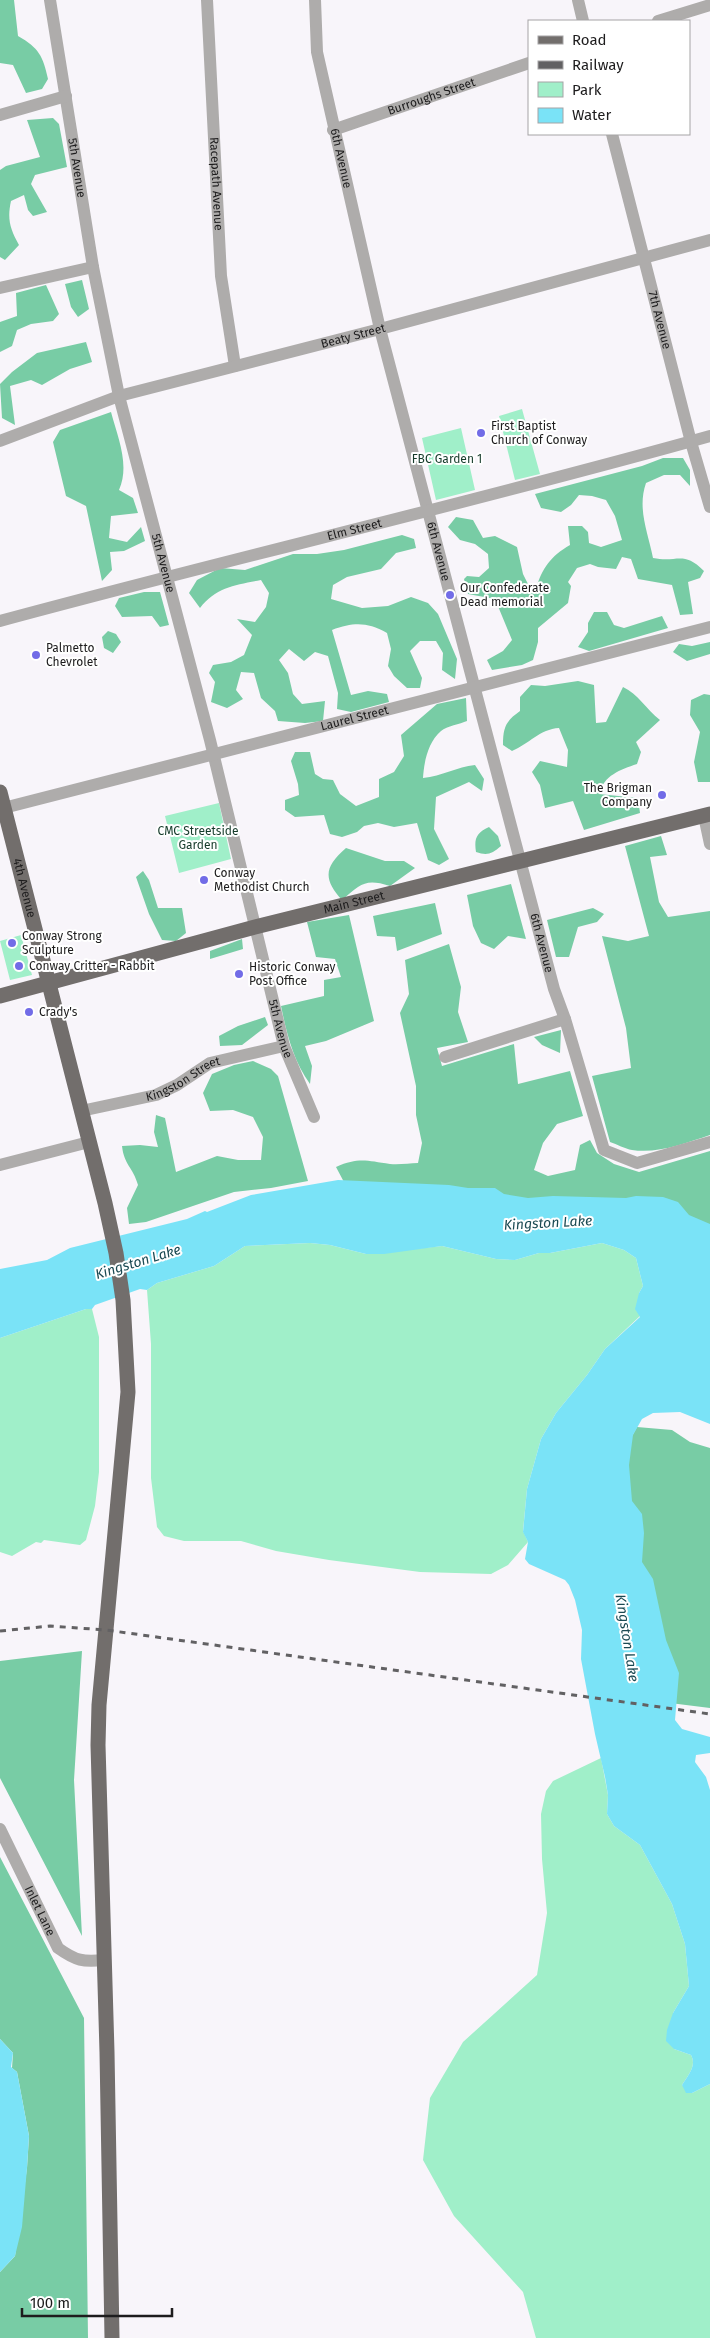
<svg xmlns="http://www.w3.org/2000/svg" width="710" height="2338" viewBox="0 0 710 2338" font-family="'Fira Sans',sans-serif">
	<rect width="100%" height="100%" fill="#f8f5fa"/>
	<path fill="#a0efc9" d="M522,409L540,474L515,480L499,416Z
		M461,428L475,490L436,500L422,438Z
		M219,803L231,859L179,873L165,816Z
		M21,935L32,975L10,980L0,941Z
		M310,1243L330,1245L366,1254L442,1246L496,1259L515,1260L539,1253H550L602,1243L624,1250L636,1258L643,1286L639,1293L640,1316L605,1349L587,1375L556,1413L541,1439L527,1489L523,1531L528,1542L508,1565L491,1574L420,1572L329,1560L276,1551L241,1541H184L164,1536L157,1527L151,1478V1344L147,1290L157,1283L214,1266L245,1246Z
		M86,1309H92L99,1337V1472L95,1506L86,1540L80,1545L44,1540L41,1543L36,1542L12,1556L0,1552V1338Z
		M601,1758L608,1795L607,1814L614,1826L640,1845L672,1904L685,1944L689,1986L673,2013L674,2049L691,2055C697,2066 688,2075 682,2085L692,2093L710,2084V2338H536L523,2292L454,2216L423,2160L430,2098L463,2042L537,1975L547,1913L542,1859L541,1814L546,1791L553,1781Z"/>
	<path fill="#78cca5" d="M0,0H14L18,36C39,48 43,56 48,79L42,89L26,93L13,65L0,63Z
		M53,118L59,124L67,167L35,175L31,184L47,212L33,216L28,210L24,195L11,201C7,219 10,229 19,245L5,260L0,257V170L6,166L40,157L27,120Z
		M82,280L89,309L78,317L71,307L65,284Z
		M46,285L59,314L53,321L31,324L17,330L12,346L0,352V322L17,316L16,293Z
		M86,342L92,362L70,369L42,385L31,380L10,386L15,425L2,418L0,384L12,372L37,353Z
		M111,412C118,438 130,465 119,490L133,498L138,513L111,516L109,538L127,542L141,527L145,541L124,551L110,552L112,570L102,581L86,506L66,496L53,442L60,430Z
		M663,458H683L690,470V486L680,475H664L646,483C637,509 648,532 653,558C678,563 683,550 704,571L700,578L688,582L693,614L680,615L672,585L638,579L631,559L622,557L616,569L598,567L590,564L577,568L568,582L571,586L568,603L538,628V642L533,660L522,665L492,670L487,660L503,651L512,640L495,599L468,594L464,579L467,576L479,577L489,568L488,554L475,544L460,540L448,527L456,517L473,520L483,538L495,536L517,547L523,574L530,588L536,589C542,568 551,556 570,545L568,526H582L588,532L589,543L601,547L622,540L615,516L606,500L592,496L579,495L571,505L561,512L541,508L535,494L642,466Z
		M402,535L414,539L416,548L396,553L381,569L347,577L333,585L331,599L362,608L388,606L411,597L428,603L438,614L457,659L455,679L442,670L443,653L436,641H420L410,651L422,678L420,688H407L394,676L388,666L391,649L387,633C367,622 354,622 332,630L351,695L368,691L387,694L389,702L351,712L337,709L338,693L328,656L315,652L304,661L289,649L279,660L288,673L293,694L302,704L325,701L323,721L305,723L278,721L275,711L261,698L254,673L241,672L236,690L243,699L227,708L211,702L215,682L209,673L213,665L231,662L244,655L252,635L237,619L255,622L266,607L269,593L261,580C236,585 216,587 200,608L189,593L197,580L220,568L245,570L293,554H317L344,550Z
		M144,592H160L169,625L160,627L152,616L122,617L115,606L119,598Z
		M594,612H607L614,625L624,628L662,616L668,628L589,651L578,647L588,632V623Z
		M108,631L116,634L121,642L113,653L104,648L102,637Z
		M710,642V654L687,661L673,652L679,644L692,646Z
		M578,681L594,685L596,723L606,722L623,687C638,694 646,709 660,720L636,742L641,752L637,764C620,770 604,775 599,794L638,798L640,813L584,830L573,801L545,808L540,785L532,772L540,761L567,767L568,750L559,728C540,729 529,744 512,751L503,745C503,727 506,721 520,711V697L531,685L545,686Z
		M704,694L710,695V782H698L694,762L700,732L690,715L691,700Z
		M466,698L467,721C460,724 447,726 441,731C428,742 424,762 423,778C442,776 457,767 475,765L484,779L482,791L469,782L436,797L434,829L449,859L439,865L428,860L417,823L394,827L378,823L364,826L357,832L342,837L330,834L324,815L295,817L285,810V800L299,795L298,784L291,761L295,752H310L315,774L323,779L333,780L340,794L356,806L379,797V779L394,772L404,756L401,735L437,704Z
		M489,827L498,836L501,846C492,854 487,856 476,852C474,839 476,833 489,827Z
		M661,836L667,855L650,857L659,902L668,917L710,911V1135C686,1143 658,1154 632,1150C625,1149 617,1144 610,1142L592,1076L631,1068L626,1028L602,936L628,941L649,936L625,846Z
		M346,848L385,861H404L415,868L390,886C365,878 361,884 342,900C323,879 324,867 346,848Z
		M143,871L149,880L158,908H182L186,933L176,941L162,940L149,914L136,877Z
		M511,884L526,939L508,936L494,949L481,943L473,926L467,895Z
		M435,903L442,934L397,951L395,937L377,936L373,916Z
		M593,908L604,914L597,922L578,927L569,957H556L547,920Z
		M349,915L374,1021L326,1041L305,1046L312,1066L310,1084C293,1060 287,1035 281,1006L324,996V980L341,977L335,959L316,957L307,922Z
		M242,939L243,949L210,959V951Z
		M449,944L461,987L458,1012L468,1042L437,1048L442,1066L514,1044L518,1084L570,1071L583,1116L557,1124L543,1143L534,1170L548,1176L575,1170L580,1145L590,1140L597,1153L614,1164L639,1172L710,1151V1232L345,1184L336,1167C359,1157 367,1161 390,1164C400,1165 409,1163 418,1163L422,1143L416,1115V1086L400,1013L409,994L405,960Z
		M265,1017L268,1025L242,1045L220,1046L219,1036L238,1026Z
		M561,1030L560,1053L542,1045L534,1037Z
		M253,1061L271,1069L278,1076L308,1181L271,1188L234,1192L146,1222L129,1224L127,1208L138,1185C133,1167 124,1165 122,1146L140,1145L158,1147L154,1132L156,1115L165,1118L176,1172L217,1156L238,1160H261L263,1137L253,1117L233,1110L210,1111L203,1093L212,1074L234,1065Z
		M637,1427L672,1430L690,1442L710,1448V1708L670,1703L652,1636L623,1453Z
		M82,1651L74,1780L82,1936L0,1778V1661Z
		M0,1857L84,2018L88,2338H0V2272L15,2256L27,2168L29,2136L17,2072L12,2068L13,2053L0,2039Z"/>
	<path fill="#7ae3f7" d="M338,1180L449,1185L468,1188H495L504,1194L528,1198L553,1196L626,1198L636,1196L663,1197L678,1202L689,1215L710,1224V1424L680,1412L653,1413L642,1419L633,1435L629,1465L632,1501L642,1514L644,1533L642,1562L653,1579L666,1640L679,1673L675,1720L682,1729L710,1737V1753L696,1755L695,1762L706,1777L710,1790V2084L692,2093H686L682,2085C688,2075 697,2066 691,2055L674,2049L666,2041L667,2030L673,2013L689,1986L685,1944L672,1904L640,1845L614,1826L607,1814L608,1795L605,1777L595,1734L581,1659L582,1630L575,1600L569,1585L565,1580L529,1564L525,1559L528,1542L523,1532L527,1489L541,1439L556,1413L587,1375L605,1349L640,1317L635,1309L639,1293L643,1286L636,1258L624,1250L602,1243L550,1253H539L515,1260L496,1259L442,1246L384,1254H366L330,1245L310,1243L245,1246L214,1266L157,1283L147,1290L140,1289L95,1305L92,1309H86L0,1338V1269L47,1260L70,1248L187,1219L205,1211L207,1212L251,1195Z
		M0,2039L13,2053L11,2067L17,2072L29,2136L27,2168L22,2227L15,2256L0,2272Z"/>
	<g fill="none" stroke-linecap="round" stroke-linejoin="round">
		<g stroke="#aeacab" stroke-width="12">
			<path id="s1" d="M50,0L93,267L119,396L210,740L284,1046L314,1117"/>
			<path id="s2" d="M207,0L221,276L235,366"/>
			<path id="s3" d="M315,0L317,52L380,329L554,989L565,1019L604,1150L637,1163L710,1142"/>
			<path d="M578,0L583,21"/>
			<path d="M658,21L710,5"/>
			<path d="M0,115L66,96"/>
			<path id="s4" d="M333,130L529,63"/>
			<path id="s5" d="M612,134L691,442L710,507"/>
			<path d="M0,288L93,267"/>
			<path id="s6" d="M0,441L119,396L380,329L710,240"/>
			<path id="s7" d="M0,621C236,557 475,502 710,436"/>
			<path id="s8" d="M0,809L710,627"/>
			<path d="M704,816L710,844"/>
			<path d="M445,1057L565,1019"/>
			<path id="s9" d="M81,1111L156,1095L177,1085L210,1063L284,1046"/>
			<path d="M0,1165L89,1142"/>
			<path id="s10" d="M0,1829L58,1948C76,1961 83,1962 104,1960"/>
		</g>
		<g stroke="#726e6c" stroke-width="15">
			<path id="s11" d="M0,792L105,1203L116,1253L123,1300L128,1392L99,1705L98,1745L107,2052L112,2338"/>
			<path id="s12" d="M0,996L255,927L710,814"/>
		</g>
		<path stroke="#626163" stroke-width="3" stroke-dasharray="6 6" stroke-linecap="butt" d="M0,1631L50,1626L106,1630L710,1714"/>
	</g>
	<g fill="#726ce7" stroke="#fff" stroke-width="2">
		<circle cx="481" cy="433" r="5"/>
		<circle cx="450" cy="595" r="5"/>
		<circle cx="36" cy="655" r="5"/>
		<circle cx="662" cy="795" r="5"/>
		<circle cx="204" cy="880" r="5"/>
		<circle cx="12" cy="943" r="5"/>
		<circle cx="19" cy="966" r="5"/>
		<circle cx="239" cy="974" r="5"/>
		<circle cx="29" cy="1012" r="5"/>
	</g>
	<g text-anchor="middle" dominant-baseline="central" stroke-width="4" stroke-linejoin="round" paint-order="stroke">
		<g font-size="12" fill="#1d1c1d" stroke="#fff">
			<text stroke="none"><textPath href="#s4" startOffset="104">Burroughs Street</textPath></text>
			<text stroke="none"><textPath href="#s3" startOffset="161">6th Avenue</textPath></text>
			<text stroke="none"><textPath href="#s1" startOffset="170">5th Avenue</textPath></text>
			<text stroke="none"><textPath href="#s2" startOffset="184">Racepath Avenue</textPath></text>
			<text stroke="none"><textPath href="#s5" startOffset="192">7th Avenue</textPath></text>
			<text stroke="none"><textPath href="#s6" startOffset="369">Beaty Street</textPath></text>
			<text stroke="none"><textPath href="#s7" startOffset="366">Elm Street</textPath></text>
			<text stroke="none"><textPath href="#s3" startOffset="566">6th Avenue</textPath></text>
			<text stroke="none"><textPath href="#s1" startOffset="575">5th Avenue</textPath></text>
			<text stroke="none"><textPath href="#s8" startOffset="366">Laurel Street</textPath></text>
			<text stroke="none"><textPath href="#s11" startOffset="99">4th Avenue</textPath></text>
			<text stroke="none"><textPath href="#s12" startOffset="366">Main Street</textPath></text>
			<text stroke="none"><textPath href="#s3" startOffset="971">6th Avenue</textPath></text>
			<text stroke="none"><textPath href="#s1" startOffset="1055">5th Avenue</textPath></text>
			<text stroke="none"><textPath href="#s9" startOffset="108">Kingston Street</textPath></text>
			<text stroke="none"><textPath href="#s10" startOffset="91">Inlet Lane</textPath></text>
		</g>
		<g font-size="12" fill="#1d1c1d" stroke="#fff" text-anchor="start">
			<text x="491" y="426">First Baptist<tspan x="491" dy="14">Church of Conway</tspan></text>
			<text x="460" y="588">Our Confederate<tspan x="460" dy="14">Dead memorial</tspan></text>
			<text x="46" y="648">Palmetto<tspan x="46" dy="14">Chevrolet</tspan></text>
			<text x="652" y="788" text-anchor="end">The Brigman<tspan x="652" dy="14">Company</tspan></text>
			<text x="214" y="873">Conway<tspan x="214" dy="14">Methodist Church</tspan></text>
			<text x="22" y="936">Conway Strong<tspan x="22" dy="14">Sculpture</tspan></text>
			<text x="29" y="966">Conway Critter - Rabbit</text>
			<text x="249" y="967">Historic Conway<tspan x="249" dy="14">Post Office</tspan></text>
			<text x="39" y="1012">Crady's</text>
		</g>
		<g font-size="12" fill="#153b2a" stroke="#fff">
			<text x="447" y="459">FBC Garden 1</text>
			<text x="198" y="831">CMC Streetside<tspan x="198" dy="14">Garden</tspan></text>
		</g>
		<g font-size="14" font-style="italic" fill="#1b4a53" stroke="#fff">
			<text transform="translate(548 1223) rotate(-3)">Kingston Lake</text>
			<text transform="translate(138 1262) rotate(-17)">Kingston Lake</text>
			<text transform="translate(627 1638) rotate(81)">Kingston Lake</text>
		</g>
	</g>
	<rect x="528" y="20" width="162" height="115" fill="#ffffff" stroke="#a5a4a5"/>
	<rect x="538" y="36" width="25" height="8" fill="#726e6c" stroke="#a5a4a5"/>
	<text x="572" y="45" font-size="15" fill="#1d1c1d">Road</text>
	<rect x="538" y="61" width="25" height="8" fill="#626163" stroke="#a5a4a5"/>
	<text x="572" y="70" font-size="15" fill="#1d1c1d">Railway</text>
	<rect x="538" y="82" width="25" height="15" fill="#a0efc9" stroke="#a5a4a5"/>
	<text x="572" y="95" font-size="15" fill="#1d1c1d">Park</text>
	<rect x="538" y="108" width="25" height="15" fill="#7ae3f7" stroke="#a5a4a5"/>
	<text x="572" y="120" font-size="15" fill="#1d1c1d">Water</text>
	<path d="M22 2308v8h150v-8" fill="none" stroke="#1d1c1d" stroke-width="2.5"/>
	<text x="30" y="2308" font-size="15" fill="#1d1c1d" stroke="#ffffff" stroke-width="4" paint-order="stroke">100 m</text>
</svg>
